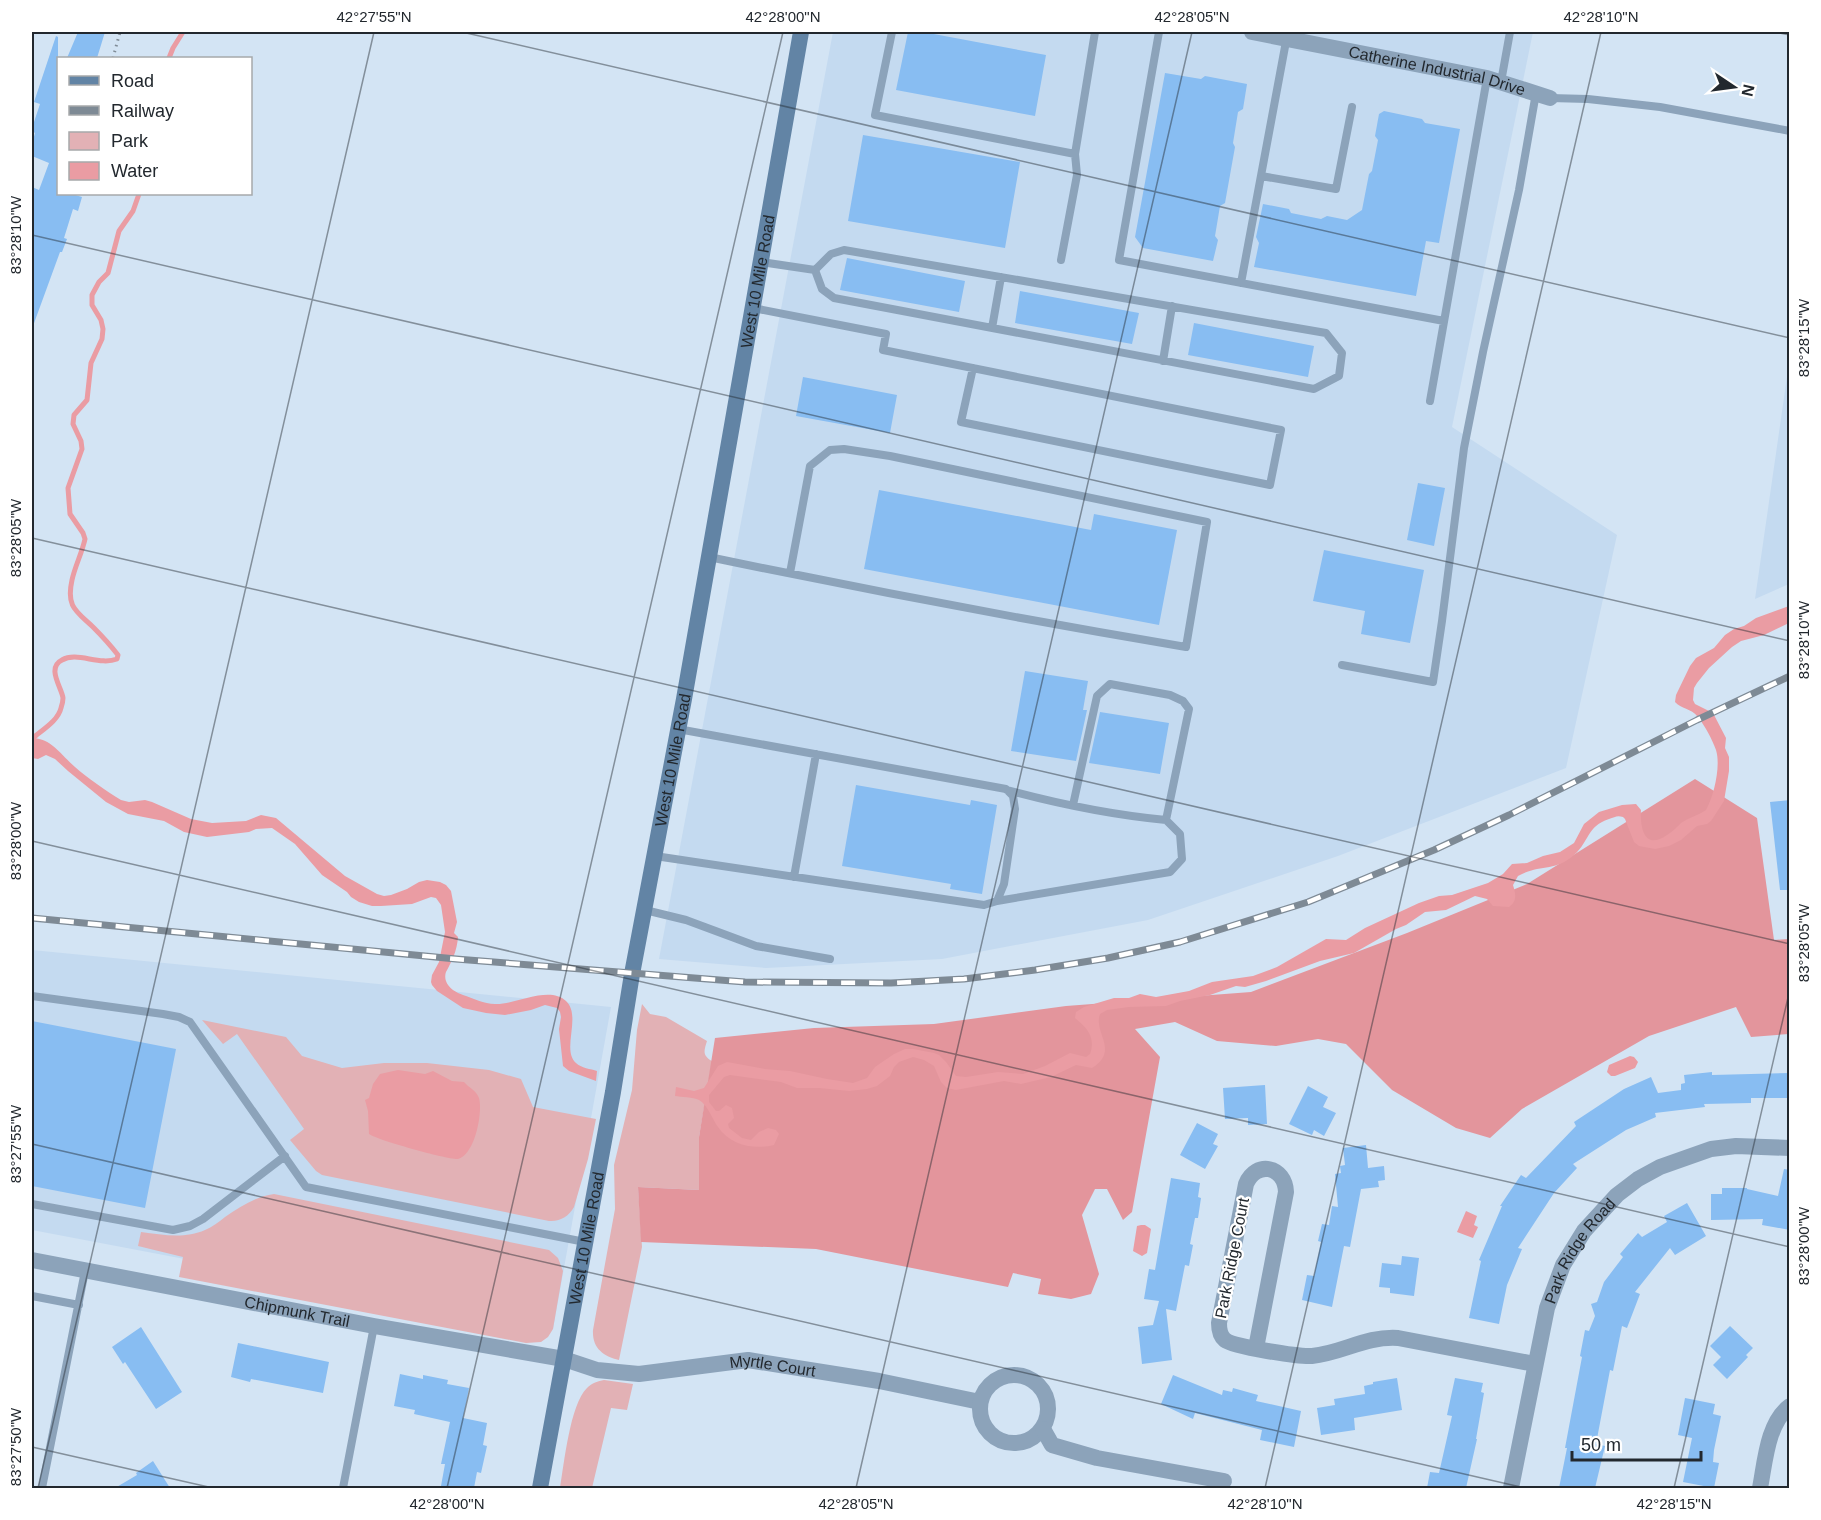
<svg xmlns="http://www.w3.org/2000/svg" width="1821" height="1520" viewBox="0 0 1821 1520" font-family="Arial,sans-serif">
	<rect width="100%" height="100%" fill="#d3e4f4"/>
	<path fill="#c4daf0" d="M833,32H1533L1452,427L1617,535L1566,768L1338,856L1148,920L942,959L766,968L659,959Z
		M1789,363V584L1755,599Z
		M32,950L611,1007L553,1329L32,1230Z"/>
	<path fill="#e2b1b5" d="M642,1004L650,1014L666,1017L707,1041C704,1051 702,1055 712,1061L699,1137V1190L638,1187L642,1247L619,1360C603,1356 592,1348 593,1330L615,1209L614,1165L632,1090L637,1030Z
		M202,1020L286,1037L302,1056L342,1068L384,1063H427L489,1070L521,1079L533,1107L596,1119L588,1159L574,1207C569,1216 560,1222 549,1221L322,1175L316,1171L290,1140L304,1129L237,1034L223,1044Z
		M274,1194L549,1250L558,1258L563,1271L553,1329L548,1337L541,1342L526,1343L179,1277L183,1257L138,1246L141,1232C163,1235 185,1239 205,1230C212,1227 219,1222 225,1217C241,1206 255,1197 274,1194Z
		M604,1380L633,1384L627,1410L611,1408L592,1488H560C564,1465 570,1404 587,1388C592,1383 598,1381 604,1380Z"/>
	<path fill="#e3959c" d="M1695,779L1757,818L1774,940L1789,939V1034L1751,1037L1736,1007L1649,1036L1522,1109L1490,1138L1456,1128L1392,1090L1346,1044L1318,1039L1276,1046L1217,1041L1175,1022L1135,1029L1160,1057L1132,1212L1123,1220L1107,1189H1095L1082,1215L1099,1274L1091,1294L1071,1299L1038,1294L1041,1279L1013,1273L1008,1287L816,1249L641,1242L638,1187L699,1190V1137L715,1038L814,1028L934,1024L1066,1006L1251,992L1407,933L1527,884Z"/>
	<path fill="#ea9ca3" d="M1789,606V623L1764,635L1741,641L1732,647L1709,668L1697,683L1694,688L1693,700L1695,704L1713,713L1726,738L1725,748L1729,757V771L1724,801L1711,821L1707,824L1697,826L1681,840L1669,846L1655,849L1639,846L1634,842L1625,819L1623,817C1617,815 1615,817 1609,819C1586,827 1590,841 1574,855C1555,872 1539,864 1518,876L1513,885C1516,895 1517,901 1509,907L1493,906L1487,899L1475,896L1446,910L1425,912L1406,925L1396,929L1354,953L1320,961L1266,981L1245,987L1236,986L1210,995L1180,1001L1166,1006L1129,1007L1107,1010L1100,1014C1093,1033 1120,1050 1092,1068L1076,1065L1051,1077L1021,1084L1004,1081L956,1090L947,1088L941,1082L934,1066L924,1060L913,1057L899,1062L894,1067L890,1076L877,1086L867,1089L849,1091L819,1088H797L781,1082L730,1075L724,1077L709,1095V1102L716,1111H719L726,1105L732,1108L734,1118L728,1124L729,1128L742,1138L751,1140L759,1132L768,1128L776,1130L779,1134L774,1145C753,1150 730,1145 718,1127C712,1119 708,1105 699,1100C693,1097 681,1097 675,1096L676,1087L694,1091L704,1088L718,1066L727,1062L765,1069L790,1071L827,1079L853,1083L867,1078L875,1067L894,1054L905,1049H913L934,1053L939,1055L946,1062L956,1076L966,1077L998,1072L1023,1074L1045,1066L1070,1053L1086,1057L1090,1054C1096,1037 1087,1028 1075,1018L1076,1012L1084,1007L1114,998H1129L1140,994L1156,997L1189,991L1212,982L1253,976L1277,967L1326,939L1346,940L1365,928L1419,903L1439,896L1452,895L1488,883L1503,874L1512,864L1527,863L1543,856L1560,852L1574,843L1584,824L1599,812L1622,805L1636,804L1641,810C1640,827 1644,851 1667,835C1672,832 1677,827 1681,823C1688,818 1699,815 1706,810C1714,796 1721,766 1716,750C1712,739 1705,726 1698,717C1691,708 1681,709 1675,702L1676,695L1690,666L1696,658L1714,648L1725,635L1734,629L1744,626L1756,618Z
		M33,738C52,739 61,755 75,767C86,777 108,792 121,800L129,802L145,800L152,802L191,819L212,823L246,821L261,815L276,818L345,876L377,894L384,896L391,895L407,889L419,882L427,880L440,882L446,885L451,891L457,922L454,933L458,937C457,951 452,961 446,972C445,974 445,979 446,981C448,988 457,993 463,995C473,998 484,1004 495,1004C515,1005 549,985 566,1001C582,1016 561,1050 576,1063C581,1068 591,1069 597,1071L596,1081L569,1071L563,1066L559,1029L561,1017L560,1012L557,1008L545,1005L531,1010L505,1015L486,1013L463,1008L437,991L432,985L431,982L432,975L439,962L445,932L441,905L436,898L431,897L412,904L381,906H372L359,902L351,897L347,892L322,875L295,844L272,828L256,829L249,832L207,837L184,832L164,821L128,814L106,802L68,771L55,759L46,755L38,759L32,758Z
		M1630,1056L1634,1057L1638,1062L1635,1068L1615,1076H1611L1607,1072L1609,1065Z
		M398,1070L425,1074L433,1071L452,1081L464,1082C469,1088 476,1090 479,1098C483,1112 475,1155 458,1159C449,1160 377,1140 369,1134L368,1111L365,1100L369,1098L373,1084L380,1074Z
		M1466,1211L1477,1216L1474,1225L1478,1227L1473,1238L1457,1232Z
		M1141,1225H1145L1151,1229L1147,1253L1142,1256L1133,1251L1137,1226Z"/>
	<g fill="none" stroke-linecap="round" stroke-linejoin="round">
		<path stroke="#ea9ca3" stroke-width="5" d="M169,58L173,48L183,32
			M32,744L33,738C42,730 58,721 61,708C62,705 63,702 63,698C62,688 46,668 62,660C77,651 99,666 117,659L118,655C111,646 102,636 93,627C76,611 66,607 72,580C75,566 82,553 85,539L83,533L70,514L68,488L82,449L81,441L73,424L74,415L87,400L91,363L102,339L103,329L101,320L92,305V295L99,282L108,273L119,231L133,211L139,194"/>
	</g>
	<path fill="#88bdf2" d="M78,32H105L97,58H67Z
		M908,32H923L1046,55L1035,116L896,90Z
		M56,36L58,37V194H72L82,197L78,211L73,209L64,238L67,239L62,252H60L33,326H32V187L39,190L49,163L32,156V144L35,133L32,131V128L40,104L34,102Z
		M1165,73L1201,79L1205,76L1247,84L1243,109L1238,112L1233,143L1235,147L1225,203L1220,206L1215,236L1218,240L1213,261L1143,248L1135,237Z
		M1384,111L1422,119L1425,123L1460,129L1439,243L1426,241L1416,296L1254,267L1259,243L1256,237L1263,204L1289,209L1291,213L1321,219L1327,216L1347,220L1362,210L1369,174L1372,171L1378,140L1375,136L1379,114Z
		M863,135L1020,162L1005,248L848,221Z
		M847,258L965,281L959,312L840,290Z
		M1020,291L1139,313L1132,344L1015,323Z
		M1194,323L1314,346L1308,377L1188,355Z
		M803,377L897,395L890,433L796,416Z
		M1418,483L1445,488L1434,546L1407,540Z
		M879,490L1091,530L1094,514L1177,530L1159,625L864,569Z
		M1324,550L1424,570L1410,643L1361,634L1365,611L1313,601Z
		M1025,671L1088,681L1083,710H1087L1076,761L1011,751Z
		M1100,712L1169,723L1160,774L1089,763Z
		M856,785L970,805L971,800L997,805L982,894L950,889L951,884L842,866Z
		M1790,800V890H1780L1770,802Z
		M32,1021L176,1049L145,1208L32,1186Z
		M1712,1072V1075L1790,1073V1098H1751V1103L1704,1104L1705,1107L1655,1113L1656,1117L1626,1130L1573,1164L1577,1168L1554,1193L1518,1248L1522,1249L1507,1285L1499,1324L1469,1318L1481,1261L1479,1260L1502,1206H1500L1521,1175L1526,1178L1576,1126L1574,1122L1624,1089L1651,1077L1658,1093L1681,1090V1084L1685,1083L1684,1075Z
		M1265,1085L1267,1124L1248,1125V1118L1225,1119L1223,1088Z
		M1308,1086L1328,1097L1323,1107L1336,1113L1324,1136L1314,1130L1312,1135L1289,1124Z
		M1197,1123L1218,1134L1213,1144L1218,1146L1205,1169L1180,1155Z
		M1366,1145L1368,1168L1384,1166L1385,1180L1378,1181L1379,1187L1361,1189L1350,1247L1344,1246L1332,1307L1302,1300L1307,1275L1314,1276L1321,1242L1318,1241L1322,1224L1329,1225L1332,1206L1338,1207L1335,1174L1341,1173L1340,1166L1345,1165L1343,1148Z
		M1784,1169L1790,1170V1230L1762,1225L1763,1219L1711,1220V1194H1722V1188H1747V1189L1778,1196Z
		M1171,1178L1200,1183L1198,1197L1201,1198L1198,1218H1195L1190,1244L1193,1245L1189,1266L1185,1265L1176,1311L1166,1309L1172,1360L1142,1364L1138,1327L1153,1325L1159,1301L1144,1299L1149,1269L1155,1270Z
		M1687,1203L1706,1236L1675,1255L1670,1248L1635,1292L1640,1294L1627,1328L1622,1326L1613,1371L1610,1370L1596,1444L1605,1446L1595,1488H1559L1567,1448H1565L1582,1357L1580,1356L1585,1330L1589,1331L1595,1316L1591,1304L1597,1302L1604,1282L1623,1257L1620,1254L1638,1233L1642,1237L1667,1222L1664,1216Z
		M1402,1256L1419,1258L1414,1296L1390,1293V1288L1379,1287L1382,1263L1401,1265Z
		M1730,1326L1753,1348L1746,1355L1748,1357L1727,1379L1713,1365L1721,1357L1710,1346Z
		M141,1327L182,1392L156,1409L125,1362L123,1364L112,1347Z
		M238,1343L329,1362L323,1393L251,1379L250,1382L231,1377Z
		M400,1374L423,1379V1375L448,1380L447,1384L469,1388L463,1418L487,1423L483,1445L487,1446L481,1473L477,1472L474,1488H454L441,1486L445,1464H441L450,1422L414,1414L415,1410L394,1406Z
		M1173,1375L1222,1395L1223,1390L1232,1392L1233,1388L1258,1395L1256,1401L1301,1411L1294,1447L1260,1440L1262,1430L1195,1413L1193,1419L1161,1404Z
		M1397,1378L1402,1410L1354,1418L1355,1430L1321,1435L1317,1408L1335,1405L1334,1399L1365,1394L1364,1386L1373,1384V1382Z
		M1455,1378L1483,1383L1481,1392L1484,1393L1476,1439H1477L1466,1488H1427L1430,1472L1439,1473L1452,1416L1447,1415Z
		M1685,1398L1715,1404L1713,1414L1721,1416L1714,1450L1713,1462L1719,1463L1714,1488L1683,1482L1692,1438L1678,1435Z
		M153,1461L170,1488H115L137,1475L136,1473Z"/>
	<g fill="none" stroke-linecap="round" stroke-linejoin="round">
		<path stroke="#808c97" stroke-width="3" stroke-dasharray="1.5 4.5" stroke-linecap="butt" d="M113,58L120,32"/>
		<path stroke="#8ca3ba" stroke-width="8" d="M892,32L875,115L1075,154L1095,32
			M1159,32L1119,260L1444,321
			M1501,82L1510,32
			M1550,98L1588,99L1660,107L1790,131
			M1261,176L1336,189L1352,107
			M1061,260L1077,175L1075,154
			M761,262L815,270L822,289L834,298L1314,389L1339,376L1342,353L1326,333L844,250L831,254L815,270
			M1241,283L1287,36
			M753,308L886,334L883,350L1281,430L1270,485L961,422L973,368
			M992,328L1001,277
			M1163,361L1172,306
			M1430,401L1487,78
			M709,557C867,590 1026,620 1186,647L1207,522L890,456L844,449L830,450L810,466L790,573
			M1342,665L1433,682L1442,621L1464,448L1483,352L1519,190L1536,93
			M1073,805L1097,696L1110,684L1170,695L1183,701L1189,709L1166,820
			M655,856L984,905L997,901L1004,884L1015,809L1013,796L1006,789L678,729
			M794,877L816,754
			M997,901L1170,872L1182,859L1180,834L1166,820C1113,815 1059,804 1007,790
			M645,910L686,920L756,946L830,959
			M32,996L163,1014L179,1017L190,1022L306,1187L585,1242
			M32,1204L173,1230L190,1226L203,1219L285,1156
			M32,1296L79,1305
			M42,1488L85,1271
			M343,1488L374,1326"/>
		<g stroke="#8ca3ba" stroke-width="16">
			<path id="s1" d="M1252,32L1487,78L1550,98"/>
			<path id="s2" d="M32,1260L374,1326L564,1359L597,1370L639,1374L748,1360L879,1381L980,1402"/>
			<path d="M1256,1348L1286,1192C1285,1166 1256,1160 1246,1184L1219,1323C1219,1330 1220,1336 1225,1340C1234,1347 1300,1357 1312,1356C1343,1353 1365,1336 1398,1338L1535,1364"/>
			<circle cx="1014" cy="1409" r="34"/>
			<path d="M1043,1429L1052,1445L1097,1458L1224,1481"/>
			<path id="s3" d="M1511,1488L1547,1308L1563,1265L1584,1231L1617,1195L1638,1179L1660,1167L1711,1149L1736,1146L1790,1148"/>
			<path d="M1760,1488C1765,1463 1767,1423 1790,1406"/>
		</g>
		<path stroke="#6284a5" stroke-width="16" id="s4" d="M540,1488L613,1092L632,974L684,699L801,32"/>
		<defs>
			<path id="rail" d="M32,918L456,959L745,982L891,983L964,979L1035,970L1108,958L1180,942L1308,902L1434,850L1509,815L1697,720L1790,676"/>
		</defs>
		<use href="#rail" stroke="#7e8a95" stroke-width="7"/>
		<use href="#rail" stroke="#fff" stroke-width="4.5" stroke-dasharray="14" stroke-linecap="butt"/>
	</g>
	<path fill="none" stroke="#22282e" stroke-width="1.5" stroke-opacity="0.45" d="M462,32L1790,338M1774,32L1790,35M32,235L1790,641M32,538L1790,944M32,841L1790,1247M32,1144L1525,1488M32,1447L213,1488M38,1488L374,32M447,1488L783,32M856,1488L1192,32M1265,1488L1601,32M1674,1488L1790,989"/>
	<g text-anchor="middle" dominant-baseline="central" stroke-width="4.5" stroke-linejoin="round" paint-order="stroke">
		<g font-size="16" fill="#22282e" stroke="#fff">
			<text stroke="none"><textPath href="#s1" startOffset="189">Catherine Industrial Drive</textPath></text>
			<text stroke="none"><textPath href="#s4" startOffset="1226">West 10 Mile Road</textPath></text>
			<text stroke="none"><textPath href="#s4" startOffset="740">West 10 Mile Road</textPath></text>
			<text stroke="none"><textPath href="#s4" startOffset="254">West 10 Mile Road</textPath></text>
			<text stroke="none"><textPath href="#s3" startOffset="250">Park Ridge Road</textPath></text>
			<text transform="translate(1232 1258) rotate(-79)">Park Ridge Court</text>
			<text stroke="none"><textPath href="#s2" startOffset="270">Chipmunk Trail</textPath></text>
			<text stroke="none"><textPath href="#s2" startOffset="753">Myrtle Court</textPath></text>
		</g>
	</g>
	<rect width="1821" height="1520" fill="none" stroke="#ffffff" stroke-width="66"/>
	<rect x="57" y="57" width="195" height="138" fill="#ffffff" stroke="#a7a9ab" stroke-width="1.5"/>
	<rect x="69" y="76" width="30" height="9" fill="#6284a5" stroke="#a7a9ab" stroke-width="1.5"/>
	<text x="111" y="87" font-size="18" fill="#22282e">Road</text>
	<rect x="69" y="106" width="30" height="9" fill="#7e8a95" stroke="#a7a9ab" stroke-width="1.5"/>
	<text x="111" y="117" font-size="18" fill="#22282e">Railway</text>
	<rect x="69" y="132" width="30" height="18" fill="#e2b1b5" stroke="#a7a9ab" stroke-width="1.5"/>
	<text x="111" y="147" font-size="18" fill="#22282e">Park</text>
	<rect x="69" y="162" width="30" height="18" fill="#ea9ca3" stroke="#a7a9ab" stroke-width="1.5"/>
	<text x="111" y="177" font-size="18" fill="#22282e">Water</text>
	<g transform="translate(1734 87) rotate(103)" stroke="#ffffff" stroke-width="4.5" paint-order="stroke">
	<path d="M0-4.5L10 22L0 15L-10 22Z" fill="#22282e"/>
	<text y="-9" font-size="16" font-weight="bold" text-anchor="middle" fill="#22282e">N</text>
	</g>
	<path d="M1572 1451v9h129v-9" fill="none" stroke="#22282e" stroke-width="3"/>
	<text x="1581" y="1451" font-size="18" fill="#22282e" stroke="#ffffff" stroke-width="4.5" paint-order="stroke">50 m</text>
	<rect x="33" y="33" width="1755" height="1454" fill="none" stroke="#22282e" stroke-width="2"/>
	<g font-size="15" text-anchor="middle" fill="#22282e">
		<text x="374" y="22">42°27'55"N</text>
		<text x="783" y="22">42°28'00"N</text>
		<text x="1192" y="22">42°28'05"N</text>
		<text x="1601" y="22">42°28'10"N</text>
		<text transform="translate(16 235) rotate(-90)" y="5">83°28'10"W</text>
		<text transform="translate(1804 338) rotate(-90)" y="5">83°28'15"W</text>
		<text transform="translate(16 538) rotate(-90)" y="5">83°28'05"W</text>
		<text transform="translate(1804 640) rotate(-90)" y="5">83°28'10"W</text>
		<text transform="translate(16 841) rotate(-90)" y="5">83°28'00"W</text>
		<text transform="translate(1804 943) rotate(-90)" y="5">83°28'05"W</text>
		<text transform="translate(16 1144) rotate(-90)" y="5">83°27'55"W</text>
		<text transform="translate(1804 1246) rotate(-90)" y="5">83°28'00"W</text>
		<text transform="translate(16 1447) rotate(-90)" y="5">83°27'50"W</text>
		<text x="447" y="1509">42°28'00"N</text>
		<text x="856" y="1509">42°28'05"N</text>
		<text x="1265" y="1509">42°28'10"N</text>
		<text x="1674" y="1509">42°28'15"N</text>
	</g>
</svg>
